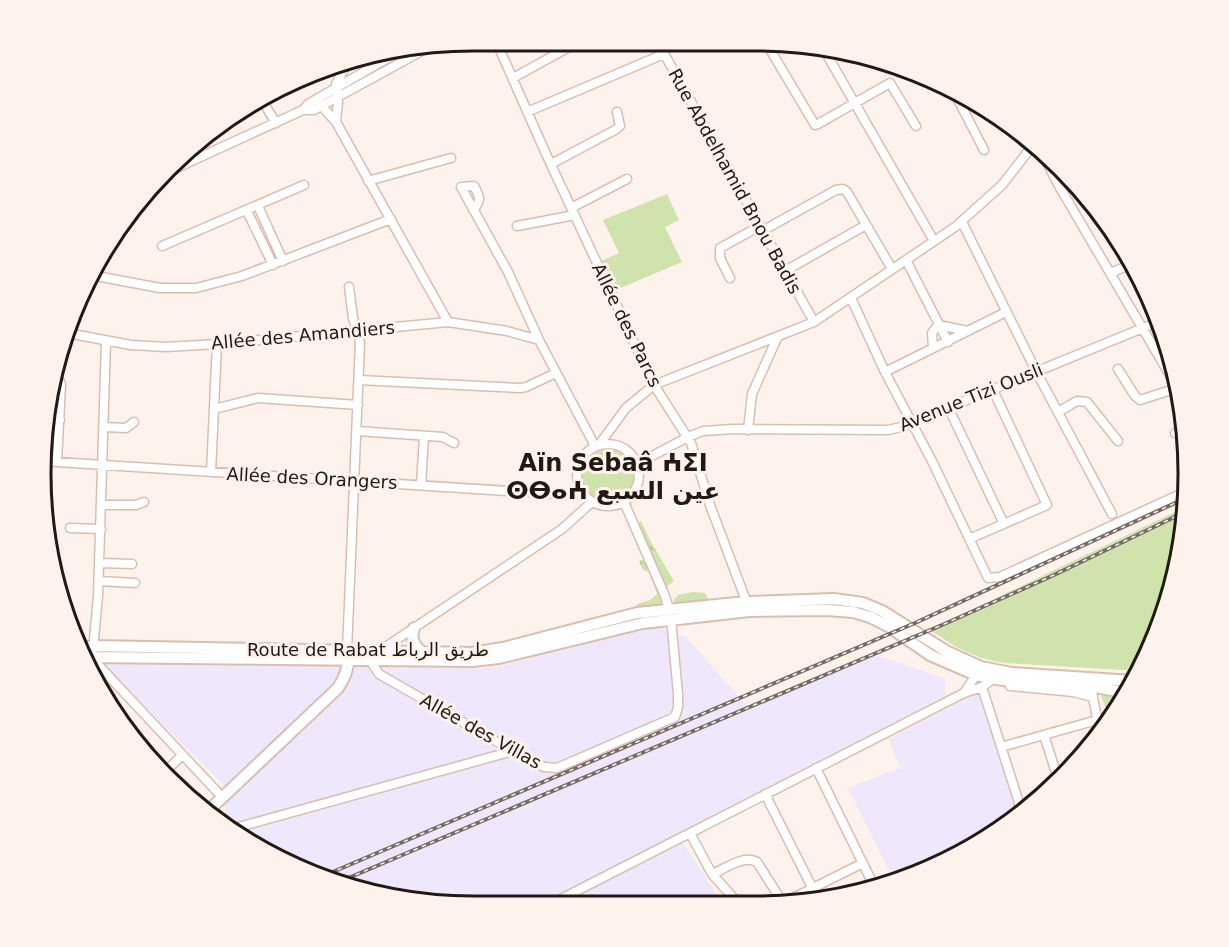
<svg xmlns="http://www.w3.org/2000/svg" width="1229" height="947" viewBox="0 0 1229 947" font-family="'DejaVu Sans','Noto Naskh Arabic','Noto Sans Tifinagh',sans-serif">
	<defs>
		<pattern id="grass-tufts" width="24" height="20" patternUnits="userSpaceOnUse" patternTransform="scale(1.5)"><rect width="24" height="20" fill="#d1e3ad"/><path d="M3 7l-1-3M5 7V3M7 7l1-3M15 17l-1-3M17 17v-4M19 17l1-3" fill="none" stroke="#b3c294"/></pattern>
	</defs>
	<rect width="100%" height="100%" fill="#fef3ec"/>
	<path fill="#efe7fc" d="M659,627L687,638L750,709L871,654L945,678V696L677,833L722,903H417L308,874L233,834L226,828L225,787L103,664L493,668L600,639Z
		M978,693L1019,815L996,834L895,883L848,788L900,768L888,739Z"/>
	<path fill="url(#grass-tufts)" d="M641,521L651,542L674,581L665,588L635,525Z
		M641,560H646L666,606L635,610L637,604L650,600L657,594L649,572L643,570L639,561Z
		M693,592L705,593L709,601L675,604L674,599L678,595Z
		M1099,690L1127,692L1110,721Z"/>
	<path fill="#d1e3ad" d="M667,194L679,220L665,227L682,262L611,292L599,262L619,253L603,220Z
		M582 476a27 27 0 1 1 54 0a27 27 0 1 1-54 0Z
		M1185,507L1180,558L1155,640L1138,671L1004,663L981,658L956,647L930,630Z"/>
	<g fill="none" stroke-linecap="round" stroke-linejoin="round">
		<defs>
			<path id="minor" d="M496,41L546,154L654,385L691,443L710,505L748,606
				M657,41L814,322
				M765,41L815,125L818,124L890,83L916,126
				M823,48L934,241
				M513,78L569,47
				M952,88L984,150
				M260,97L276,123
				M318,98L325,110L336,122L448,322
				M303,110H314L431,46
				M527,112L664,54
				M336,122L338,102L336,84L349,60
				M1044,157L1059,186L1181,394
				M551,164L615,130L620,126L617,112
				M161,175L303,110L308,104L402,50
				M368,181L451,158
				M258,206L283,261
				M571,208L627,179
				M473,210C482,200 480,197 474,186L461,187L508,272L539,340L595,446
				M247,211L273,265
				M962,222L1036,371L1112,514
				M517,226L575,215
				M762,231L836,190L843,189L847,192L892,269
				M162,246L304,185
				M906,260L948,342
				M785,271L866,225
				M1110,273L1132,264
				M91,275L160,288H196L242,276L391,219
				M730,278L720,258V248L760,226
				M851,298L885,372L932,461L988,578L1000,577L1187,491
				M67,333L131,345L166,347L217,344L448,322L507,331L539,340
				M933,348L932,333L938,325L968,331
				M1118,369L1135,396L1140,400L1177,388
				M885,372L1006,312
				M53,377L58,378L61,384L57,462
				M359,380L520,388L526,387L556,373
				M214,409L258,398L358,405
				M949,409L1004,524
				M1058,412L1077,401L1087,402L1118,441
				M48,419L60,420
				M104,427L126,428L134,422
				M748,430L752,394L777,338
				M357,431L443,437L454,443
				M1175,433L1184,429
				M577 475a31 31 0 1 1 62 0a31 31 0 1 1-62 0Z
				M599,445L626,408L654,385L814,322L955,227L1002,185L1033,145
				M42,461L570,495L582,493
				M637,464L688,437L703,431L733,429L888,430L901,427L1160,321
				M211,472L217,344
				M421,485L424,436
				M592,502L562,529L378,652L373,660V665L379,674L513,751L544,767L557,768L675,717L678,707V694L671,619
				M624,502L665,596L669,609
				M101,505H136L144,502
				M70,528L101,529
				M969,539L1047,505L993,390
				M99,563L132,564
				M99,581L135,583
				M93,650L98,596L106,341
				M347,651L360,342L353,318L349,287
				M88,654L223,798
				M1010,686L1073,692L1093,697
				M982,687L1022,812
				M964,693L976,675
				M1092,693L1100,732
				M1044,735L1059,782
				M1001,747L1097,720
				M816,768L875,888
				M163,774L182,755
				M765,794L819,901
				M1019,805L1037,800
				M228,830L513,751
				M690,833L712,874L738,903
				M712,874C725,869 744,854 757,862L783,903
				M553,903L964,693L982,687L993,679
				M783,903L863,863"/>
			<path id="major" d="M414,628C410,639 414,645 423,653
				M84,648L95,646L471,653L503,648L637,613L746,602L834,599L863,603L882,611L946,651L981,667L1012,673L1133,681
				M87,657L472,661L499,658L643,623L749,611L827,610L853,612L870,617L888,626L930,655L976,675L1002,680L1101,688L1127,693
				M207,812L338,688C345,677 350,666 348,652"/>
		</defs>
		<use href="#minor" stroke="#d9beb0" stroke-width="11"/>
		<use href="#major" stroke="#d9beb0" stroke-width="14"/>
		<use href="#minor" stroke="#fff" stroke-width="8"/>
		<use href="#major" stroke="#fff" stroke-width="10"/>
		<defs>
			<path id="rail" d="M321,877L915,623L1186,498
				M339,882L942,625L1054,575L1185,512"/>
		</defs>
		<use href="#rail" stroke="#756b65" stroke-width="4"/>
		<use href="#rail" stroke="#fef3ec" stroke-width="1.5" stroke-dasharray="4.5" stroke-linecap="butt"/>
	</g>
	<g text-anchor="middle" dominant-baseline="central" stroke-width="6" stroke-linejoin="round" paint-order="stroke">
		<g font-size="18" fill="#231914" stroke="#fef3ec">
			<text transform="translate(735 181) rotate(61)">Rue Abdelhamid Bnou Badis</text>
			<text transform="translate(627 325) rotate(64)">Allée des Parcs</text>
			<text transform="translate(303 335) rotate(-5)">Allée des Amandiers</text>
			<text transform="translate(971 397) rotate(-22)">Avenue Tizi Ousli</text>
			<text transform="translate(312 478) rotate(3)">Allée des Orangers</text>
			<text x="368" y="649">Route de Rabat طريق الرباط</text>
			<text transform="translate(481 731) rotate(29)">Allée des Villas</text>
		</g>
		<g font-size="24" font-weight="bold" fill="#231914" stroke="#fef3ec">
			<text x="613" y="463">Aïn Sebaâ ⵄⵉⵏ<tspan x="613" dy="28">ⵙⴱⴰⵄ عين السبع</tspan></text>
		</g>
	</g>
	<path d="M0 0H1229V947H0ZM473 51H756A422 422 0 0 1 1178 473V474A422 422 0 0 1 756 896H473A422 422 0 0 1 51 474V473A422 422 0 0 1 473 51Z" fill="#fef3ec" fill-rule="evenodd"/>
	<path fill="none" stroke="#231914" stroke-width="3" d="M473 51H756A422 422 0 0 1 1178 473V474A422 422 0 0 1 756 896H473A422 422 0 0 1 51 474V473A422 422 0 0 1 473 51Z"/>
</svg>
